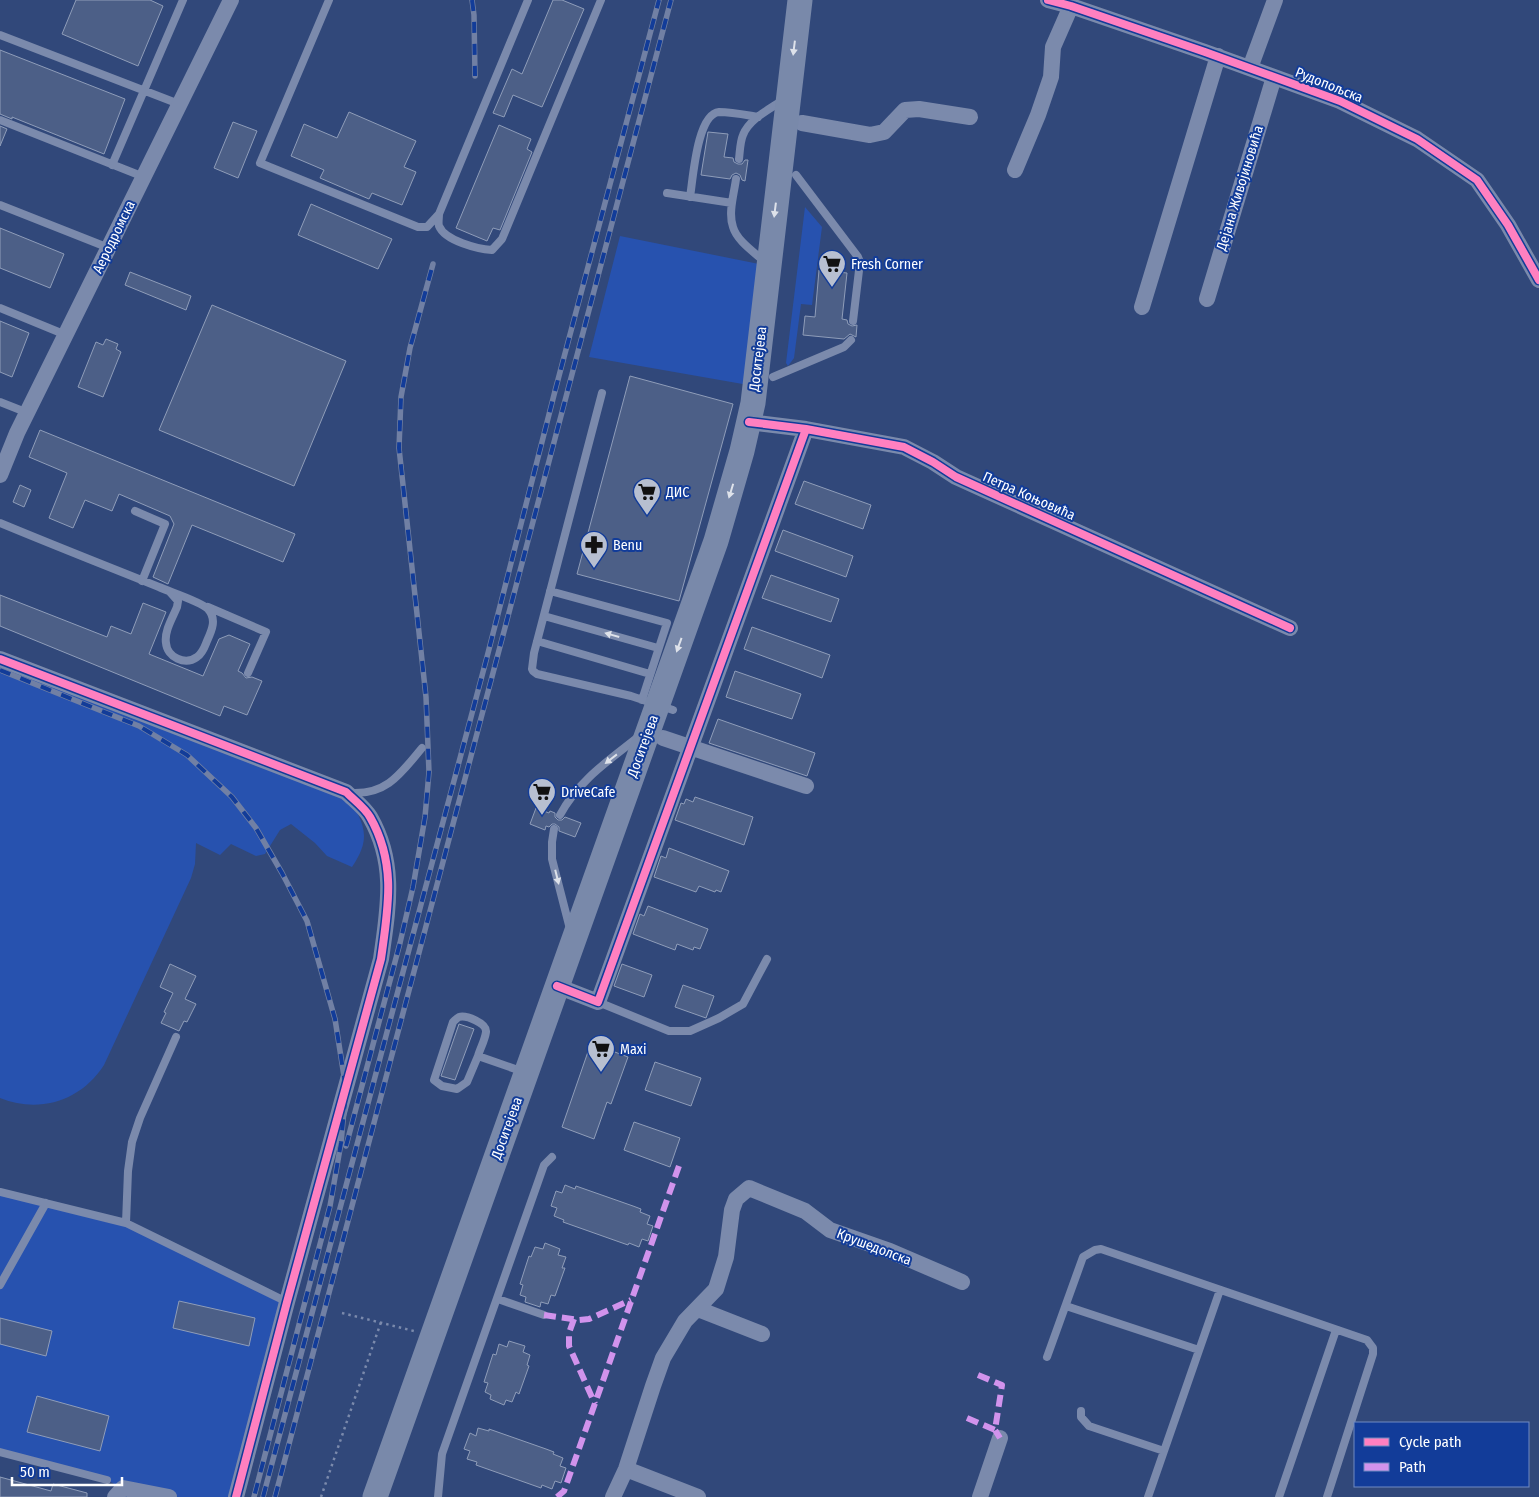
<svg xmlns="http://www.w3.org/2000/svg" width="1539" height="1497" viewBox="0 0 1539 1497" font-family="'Fira Sans Condensed',sans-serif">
	<rect width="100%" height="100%" fill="#31487a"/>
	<path fill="#2752af" d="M805,207L822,227L812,305L801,304L794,358L788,366L786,363Z
		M620,236L769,266L754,386L589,357Z
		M0,659L346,792C362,822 374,835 352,867L327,856L315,843L291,824L280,830L265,854L256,856L231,844L220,855L196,843L195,864L191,878L104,1065C81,1101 39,1114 0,1098Z
		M0,1192L126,1223L287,1302L236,1497H115L122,1488L107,1480L0,1452Z"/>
	<path fill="#4c5f87" stroke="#8f9db9" d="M76,0H150L163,6L138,66L62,34Z
		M553,0H562L584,9L542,107L513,95L504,117L493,113L512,69L522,74Z
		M0,50L125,99L104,154L12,117V119L0,114Z
		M349,112L416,141L404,167L416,172L402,205L372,193L369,199L320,178L324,170L291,156L304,124L337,138Z
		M233,122L257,131L238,178L214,168Z
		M499,125L531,139L527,149L532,152L500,230L493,228L487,241L456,228Z
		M0,126L7,129L0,146Z
		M708,132L728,134L724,157L733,158L734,162L738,164H742L745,160H748L745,181L742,180L740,175L736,173L732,175L730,179L701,175Z
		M311,204L392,239L378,269L298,235Z
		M0,228L64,254L50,288L0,268Z
		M819,270L847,273L842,319L847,320L848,324L852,326L857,325L856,337L850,334L844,339L803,335L805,316L815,317Z
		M130,272L191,296L186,310L125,285Z
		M212,305L346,361L294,486L159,430Z
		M0,321L29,333L12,377L0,372Z
		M106,339L118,344L116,349L121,352L103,397L78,387L96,342L103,345Z
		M630,376L733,404L679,601L577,574Z
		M40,430L295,534L283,562L192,525L168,584L153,577L174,524L170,516L119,494L112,511L85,500L73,528L49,518L67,473L29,457Z
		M804,481L871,505L863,529L795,504Z
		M20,485L31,490L24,507L13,502Z
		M783,530L853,556L846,577L775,551Z
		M771,575L839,599L831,622L762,598Z
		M0,595L107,637L111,626L131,634L143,603L166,612L149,654L203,676L219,639L229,635L250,644L238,671L242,673L246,678L252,677L262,681L247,715L224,706L220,716L0,626Z
		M752,627L830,655L822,678L744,649Z
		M735,671L801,694L792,719L726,697Z
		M718,719L815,753L807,776L709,743Z
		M695,797L753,817L744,845L675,820L681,803L684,804L686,799L693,802Z
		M536,808L549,813L550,811L555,813V817L558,820H562L565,817L581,823L575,837L559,831V827L555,824H552L549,827L546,826L545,830L530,824Z
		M669,848L729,871L721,892L716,890L715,892L699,886L696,892L654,877L661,856L666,858Z
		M648,906L708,929L700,949L694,947L693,950L677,944L675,950L633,934L640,914L644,916Z
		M170,964L196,976L185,999L196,1004L187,1022L184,1021L179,1031L161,1023L166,1013L164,1012L173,993L160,987Z
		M622,964L652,975L644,997L614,986Z
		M683,985L714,996L706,1018L675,1007Z
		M459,1024L474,1029L455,1080L441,1076Z
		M591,1043L628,1057L611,1104L607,1102L594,1139L562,1127Z
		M655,1062L701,1078L691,1106L645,1090Z
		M634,1122L680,1138L670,1167L624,1150Z
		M565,1185L575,1189L576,1186L633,1206L641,1209L640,1212L650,1216L647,1224L653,1226L648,1241L642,1239L639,1247L629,1243L628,1245L563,1222L564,1220L554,1216L557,1208L551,1206L556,1191L562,1193Z
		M545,1243L560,1249L558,1255L566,1257L562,1268H565L555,1296L551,1295L548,1304L541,1302L540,1307L525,1302L526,1297L520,1295L523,1285L520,1284L529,1256L531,1257L535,1247L543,1249Z
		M179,1301L255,1318L249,1346L173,1328Z
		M0,1318L52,1331L46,1356L0,1344Z
		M509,1341L525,1346L523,1352L530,1355L527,1365L529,1366L519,1394L516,1392L512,1402L506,1400L504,1405L490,1399L491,1395L485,1392L488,1383L484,1382L493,1354L496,1355L499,1344L507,1347Z
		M37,1396L109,1416L100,1451L27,1432Z
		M478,1428L489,1431V1429L546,1449L554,1452L553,1454L563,1458L560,1466L566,1468L561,1483L555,1481L552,1489L542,1485L541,1488L476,1465L477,1462L467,1459L470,1451L464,1449L470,1433L476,1436Z
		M0,1477L51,1491L53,1484L87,1493V1497H0Z"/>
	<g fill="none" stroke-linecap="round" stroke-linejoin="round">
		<path stroke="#7b8aac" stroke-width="2.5" stroke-dasharray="2.5 4" stroke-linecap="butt" d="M342,1313L414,1331
			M321,1497L381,1322"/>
		<path stroke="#7b8aac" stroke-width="8" d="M329,0L260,163L418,227H427L439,214
			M528,0L439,214C439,218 438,223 439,226C445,241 478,249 492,250L502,239L601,0
			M0,35L179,104
			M0,120L144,177
			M739,159C740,151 740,142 743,135C749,119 770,109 783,100
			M112,165L183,0
			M796,175L858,257L860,262L853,321
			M736,179C734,194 728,213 733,227C737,241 754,252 765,262
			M667,193L732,203
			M690,197C693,179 697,114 719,112C732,112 746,115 758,117
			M0,205L109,248
			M0,308L66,335
			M773,377L844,347L851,340
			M602,393L534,653L532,669L533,671L537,674L631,696L673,710
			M0,402L28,413
			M135,511L165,524L142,581
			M0,523C53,545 106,566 159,587C170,592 200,601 208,609C217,619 212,630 207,641C205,646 203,653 197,657C185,666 167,657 166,643C164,631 173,617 177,607L178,601L170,592
			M550,591L667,623L642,700
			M208,607L266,632L248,673
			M544,616L658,648
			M537,641L650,674
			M351,793C387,795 401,773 422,748
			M560,815C578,781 608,761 637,738
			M554,829L552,842V859L570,929
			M598,1002L669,1031H690L719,1018L743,1004L767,959
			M478,1056C480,1049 485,1040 486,1032C487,1023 466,1015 459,1017C457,1018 455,1020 453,1022L434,1080L442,1086L457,1089L467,1082L478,1056L524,1072
			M0,1192L126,1223L287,1302
			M126,1223L128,1171L132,1142L140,1118L176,1037
			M0,1285L46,1203
			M498,1299L544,1315
			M1066,1306L1199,1350
			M1047,1357L1083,1257L1095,1250L1101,1249L1367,1340L1373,1348V1354L1327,1497
			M1081,1411V1417L1089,1426L1164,1451
			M0,1452L107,1480
			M438,1497L442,1454L544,1165L552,1157
			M1148,1497L1220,1290
			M1279,1497L1336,1330"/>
		<path stroke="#7b8aac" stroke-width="16" d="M1048,0L1071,6L1205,52L1340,101L1417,139L1477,180L1508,225L1539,280
			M1250,68L1275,0
			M802,123L870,135L884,132L905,110L919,109L970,117
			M1015,170L1038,115L1051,77L1053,47L1071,6
			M1207,299L1274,77
			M1142,307L1218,56
			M749,422L806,429L904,447L933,462L956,477L1290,628
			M0,475L17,433L231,0
			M0,659L346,792C354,800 365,808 370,817C397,864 388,909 381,959L287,1302L236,1497
			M663,738L806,786
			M557,986L598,1002L806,429
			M698,1309L762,1334
			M626,1469L698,1497
			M115,1497L123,1488L169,1497
			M613,1497L626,1469L653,1386L663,1358L685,1321L716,1289L726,1257L732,1210L736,1199L749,1188L805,1211L830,1230L890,1251L962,1282
			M980,1497L1000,1438"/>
		<path stroke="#7989aa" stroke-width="25" d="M375,1497L716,541L742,451L753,403L800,0"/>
		<defs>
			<path id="rail" d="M472,0L474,15L475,76
				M0,670L139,726L187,755L232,797L256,828L282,873L307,921L335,1019L346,1089L341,1143L330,1206L254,1497
				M346,1146L400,943L413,887L425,817L429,772L426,697L399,448L401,397L410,348L433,264
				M263,1497L487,657L555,391L659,0
				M275,1497L671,0"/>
		</defs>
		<use href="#rail" stroke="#7180a4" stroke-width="5.5"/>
		<use href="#rail" stroke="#123c99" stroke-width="4" stroke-dasharray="11" stroke-linecap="butt"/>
		<path stroke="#d193ec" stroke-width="6" stroke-dasharray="12 6" stroke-linecap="butt" d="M544,1315L579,1320L589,1319L631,1300
			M574,1319L569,1333V1346L595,1404
			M978,1375L1002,1385L995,1430L1000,1438
			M967,1418L995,1430
			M557,1497L564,1491L680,1163"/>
		<defs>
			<path id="cycleway" d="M1048,0L1071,6L1205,52L1340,101L1417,139L1477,180L1508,225L1539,280
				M749,422L806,429L904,447L933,462L956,477L1290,628
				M0,659L346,792C354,800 365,808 370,817C397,864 388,909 381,959L287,1302L236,1497
				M557,986L598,1002L806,429"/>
		</defs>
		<use href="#cycleway" stroke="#123c99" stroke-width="11"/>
		<use href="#cycleway" stroke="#ff80c0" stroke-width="8"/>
	</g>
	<defs><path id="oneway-solid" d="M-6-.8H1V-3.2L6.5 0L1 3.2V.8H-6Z" transform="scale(1.25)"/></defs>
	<g fill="#dee2ea">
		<use href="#oneway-solid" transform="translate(794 48) rotate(97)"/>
		<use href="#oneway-solid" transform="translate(775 210) rotate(97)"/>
		<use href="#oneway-solid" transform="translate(731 491) rotate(107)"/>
		<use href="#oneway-solid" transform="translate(612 635) rotate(-164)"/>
		<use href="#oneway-solid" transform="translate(679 645) rotate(110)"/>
		<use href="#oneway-solid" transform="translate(611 759) rotate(142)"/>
		<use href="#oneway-solid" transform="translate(557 877) rotate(76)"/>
	</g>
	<defs>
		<symbol id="supermarket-pin" viewBox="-11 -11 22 30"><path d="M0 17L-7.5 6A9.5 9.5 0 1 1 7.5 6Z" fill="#b7bfd0" stroke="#123c99"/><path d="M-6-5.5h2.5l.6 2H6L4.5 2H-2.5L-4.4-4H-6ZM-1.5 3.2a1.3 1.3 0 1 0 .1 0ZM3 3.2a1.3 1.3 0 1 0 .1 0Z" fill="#111"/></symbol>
		<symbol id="pharmacy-pin" viewBox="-11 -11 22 30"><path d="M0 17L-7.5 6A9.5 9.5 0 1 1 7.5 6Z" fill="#b7bfd0" stroke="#123c99"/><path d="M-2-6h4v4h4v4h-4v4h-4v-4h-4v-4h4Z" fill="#111"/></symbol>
	</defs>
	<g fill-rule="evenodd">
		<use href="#supermarket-pin" x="816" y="248" width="32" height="43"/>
		<use href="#supermarket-pin" x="631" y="476" width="32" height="43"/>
		<use href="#pharmacy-pin" x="578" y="529" width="32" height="43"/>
		<use href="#supermarket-pin" x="526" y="776" width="32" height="43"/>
		<use href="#supermarket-pin" x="585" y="1033" width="32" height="43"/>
	</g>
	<g text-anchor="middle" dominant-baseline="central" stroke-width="4" stroke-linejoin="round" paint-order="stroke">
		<g font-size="14" fill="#fff" stroke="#123c99">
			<text transform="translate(1329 85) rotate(22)">Рудопољска</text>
			<text transform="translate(1240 188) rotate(-73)">Дејана Живојиновића</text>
			<text transform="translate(114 237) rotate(-64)">Аеродромска</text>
			<text transform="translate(758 359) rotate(-83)">Доситејева</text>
			<text transform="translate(1029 496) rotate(24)">Петра Коњовића</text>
			<text transform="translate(643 746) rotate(-70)">Доситејева</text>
			<text transform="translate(507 1128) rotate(-70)">Доситејева</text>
			<text transform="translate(874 1247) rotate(21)">Крушедолска</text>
		</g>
		<g font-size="14" fill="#fff" stroke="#123c99" text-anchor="start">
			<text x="851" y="264">Fresh Corner</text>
			<text x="666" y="492">ДИС</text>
			<text x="613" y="545">Benu</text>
			<text x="561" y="792">DriveCafe</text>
			<text x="620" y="1049">Maxi</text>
		</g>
	</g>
	<rect x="1354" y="1422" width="175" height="65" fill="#123c99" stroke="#718ac2"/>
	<rect x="1364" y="1438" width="25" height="8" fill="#ff80c0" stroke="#718ac2"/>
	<text x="1399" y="1447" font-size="15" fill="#ffffff">Cycle path</text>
	<rect x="1364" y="1463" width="25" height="8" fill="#d193ec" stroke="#718ac2"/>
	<text x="1399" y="1472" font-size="15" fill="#ffffff">Path</text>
	<path d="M12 1477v8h110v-8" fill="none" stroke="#ffffff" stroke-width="2.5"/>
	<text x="20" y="1477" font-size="15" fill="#ffffff" stroke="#123c99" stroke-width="4" paint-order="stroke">50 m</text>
</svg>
